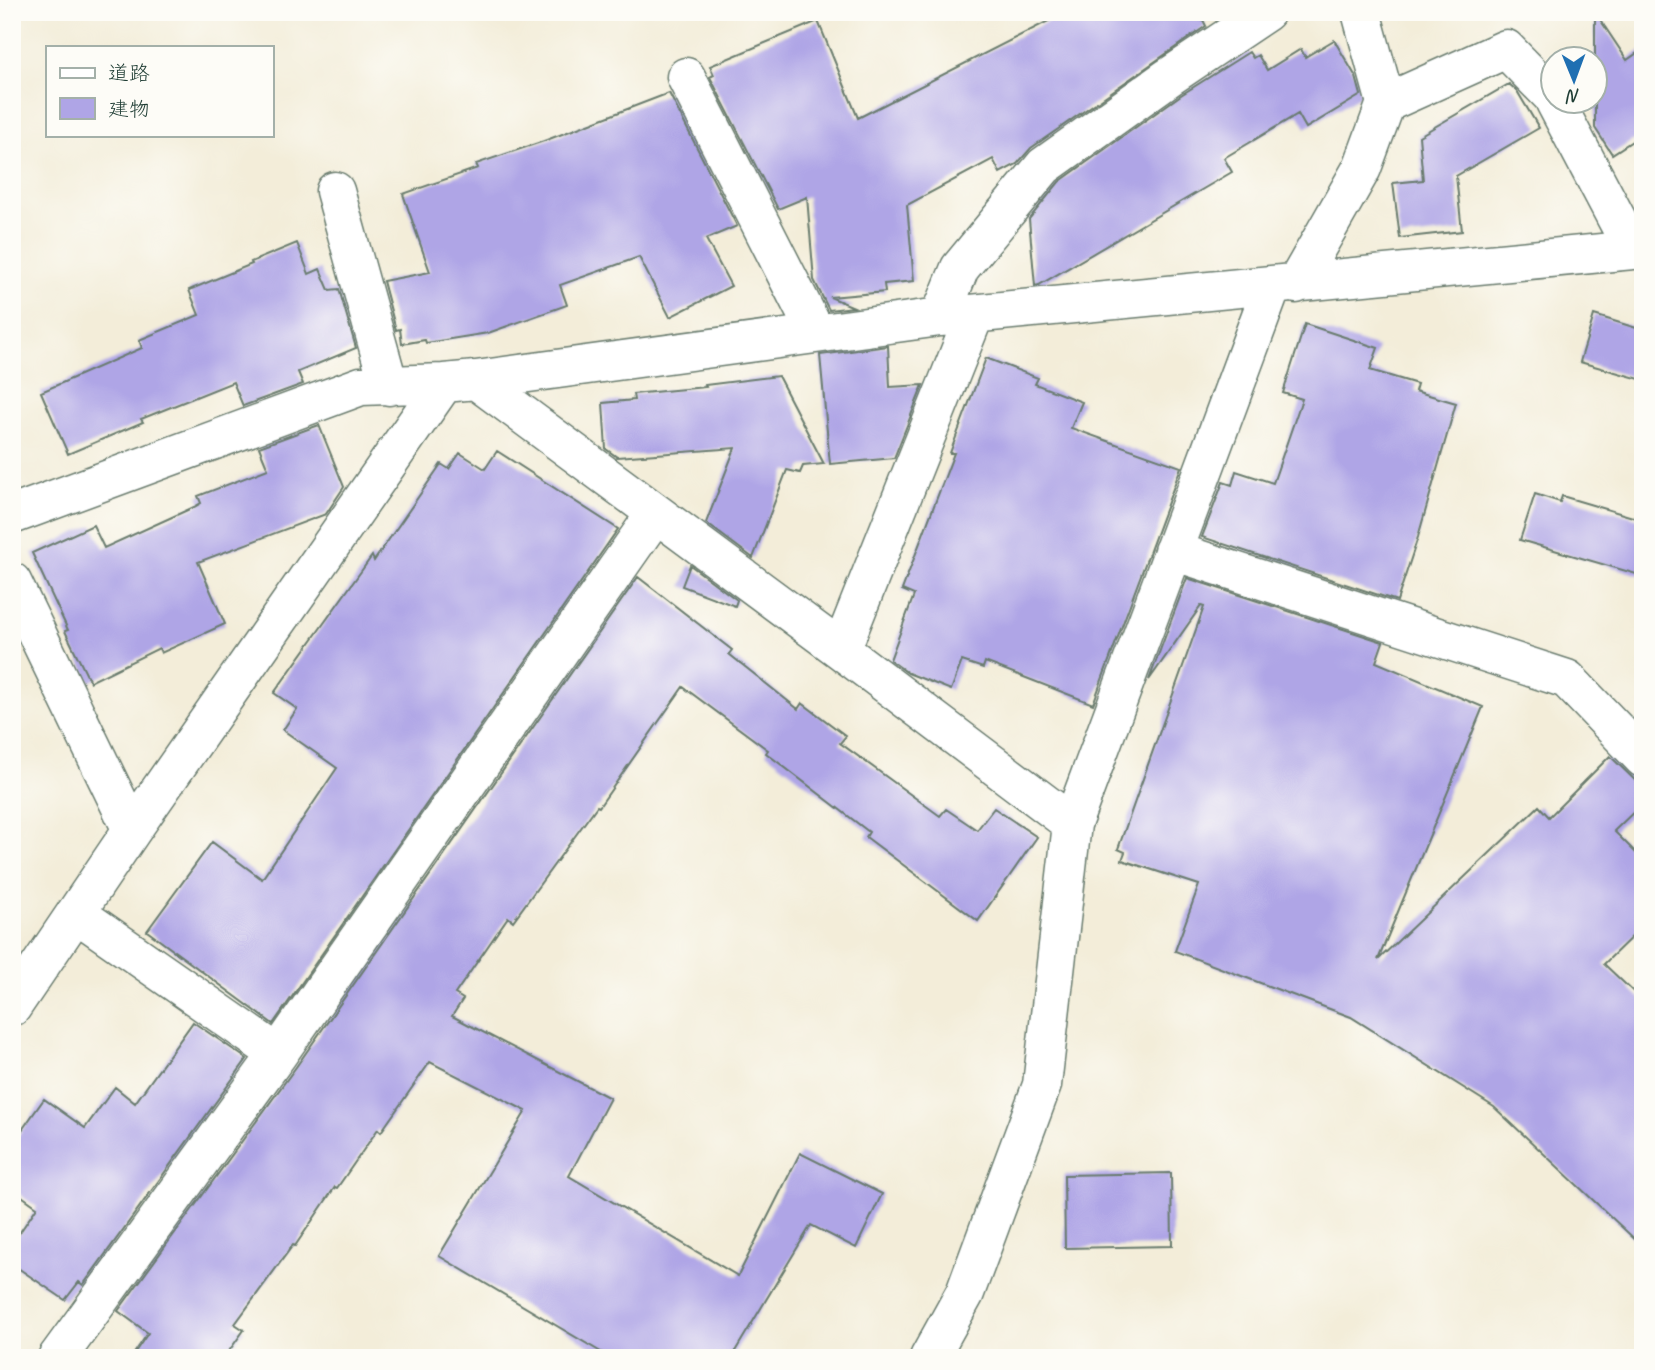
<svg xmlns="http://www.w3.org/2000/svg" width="1655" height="1370" viewBox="0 0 1655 1370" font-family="Caveat,'Klee One',sans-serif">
	<rect width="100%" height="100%" fill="#fdfcf7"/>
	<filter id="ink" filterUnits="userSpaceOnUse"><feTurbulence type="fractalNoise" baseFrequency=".0143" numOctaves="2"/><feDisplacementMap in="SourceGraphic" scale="14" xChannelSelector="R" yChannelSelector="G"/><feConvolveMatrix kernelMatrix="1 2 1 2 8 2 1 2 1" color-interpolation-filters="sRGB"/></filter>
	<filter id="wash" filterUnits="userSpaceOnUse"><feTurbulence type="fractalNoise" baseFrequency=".00686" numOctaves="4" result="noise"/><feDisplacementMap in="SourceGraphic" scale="28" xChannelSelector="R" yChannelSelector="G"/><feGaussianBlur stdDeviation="1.57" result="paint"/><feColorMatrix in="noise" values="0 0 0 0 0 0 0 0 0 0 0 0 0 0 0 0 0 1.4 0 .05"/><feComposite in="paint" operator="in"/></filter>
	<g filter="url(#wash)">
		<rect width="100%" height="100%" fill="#f3edd9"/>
		<g id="blocks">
			<path fill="#afa5e6" d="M1066,12H1199L1206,26L1031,148L1017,164L1000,173L993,159L907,205L914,281L884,284L885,292L830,297L854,307L829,310L814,280L807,197L778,209L710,77L714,75L710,66L818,21L858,118Z
				M1595,12L1627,60L1643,49V134L1612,154L1595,128Z
				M1334,40L1356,77L1361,95L1306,128L1298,114L1224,158L1232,172L1039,285L1035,286L1029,219L1059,182L1181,95L1249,52L1253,58L1258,55L1267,70L1301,49L1305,57Z
				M1509,84L1517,91L1539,128L1456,176L1462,231L1400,238L1393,183L1423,180L1419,136Z
				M669,93L737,226L706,239L731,286L670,317L639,257L560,285L567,305L488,333L426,343L425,340L402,344L400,329L396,330L383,281L430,272L403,194L478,168L476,164L544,141Z
				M297,243L309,274L320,269L329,290L339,289L356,348L298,372L303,384L243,406L233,382L141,419L143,422L68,454L41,392L142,348L139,340L199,315L189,290L252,264L251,262Z
				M1594,315L1643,330V380L1580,362Z
				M1305,324L1378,348L1370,370L1417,384L1415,391L1456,403L1418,537L1397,601L1202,537L1223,482L1232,485L1236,471L1273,483L1302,399L1283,393Z
				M888,346L890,387L923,385L894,458L830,464L820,355Z
				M986,358L1038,378L1035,384L1082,402L1071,428L1181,467L1093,704L985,662L983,668L962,661L951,690L908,673L890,660L914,595L902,590L954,453H950Z
				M778,376L824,464L803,466L800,473L787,470L753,558L706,523L735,448L617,457L606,449L603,403L634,400L633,394L706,387L705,385Z
				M319,425L344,487L326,514L198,562L225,624L161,653L159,648L90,682L65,631L68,630L32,553L93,525L104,548L194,507L201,503L198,496L268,469L259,447Z
				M497,451L618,529L273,1024L147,931L212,842L262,879L337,768L283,730L297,709L274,693L372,556L374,561L441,464L449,469L460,453L485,469Z
				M1535,494L1560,502L1562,496L1643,520V576L1520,540Z
				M690,565L737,600L735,606L682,586Z
				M638,577L732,650L729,654L798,709L802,703L846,736L840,743L940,816L946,809L977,830L994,808L1037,837L978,921L866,837L869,832L766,753L768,750L683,687L599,807L597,806L513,921L508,917L455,994L463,999L452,1016L610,1098L569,1176L738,1276L800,1153L882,1194L856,1248L811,1225L731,1358H611L439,1256L526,1111L430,1062L381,1132L378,1129L337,1188L335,1187L295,1246L293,1245L235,1324L244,1330L224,1358H131L148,1333L118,1311L296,1067Z
				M1187,578L1383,642L1376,662L1483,707L1378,960L1539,806L1549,817L1610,756L1643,788V803L1614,831L1643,860V926L1604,964L1643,1001V1247L1494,1107L1351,1017L1175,951L1199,885L1122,860L1125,852L1118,849L1204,607L1201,606L1149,680Z
				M193,1022L247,1059L83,1285L79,1282L65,1300L12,1264V1244L37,1207L12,1189V1144L44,1099L85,1128L115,1087L135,1103Z
				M1171,1173L1172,1246L1065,1248L1064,1175Z"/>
		</g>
	</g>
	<g filter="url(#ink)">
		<use href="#blocks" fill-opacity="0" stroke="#697b6e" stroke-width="2"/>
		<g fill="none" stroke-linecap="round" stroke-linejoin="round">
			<defs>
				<path id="minor" d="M686,77L816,333
					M1555,102L1633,250
					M1386,103L1506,49L1554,98
					M335,191L389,386
					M1296,284L1362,168L1386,103L1361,12
					M940,317L960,268L1044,166L1169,77L1266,12
					M476,380L841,650L1072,824
					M12,515L361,386L444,383
					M1173,551L1567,679L1643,758
					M12,582L132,830
					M841,650L974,316
					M76,913L278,1054
					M12,1007L132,830L444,383L476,380L940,317L1643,249
					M57,1358L278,1054L656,513
					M929,1358L965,1293L1042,1085L1072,824L1272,286"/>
			</defs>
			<use href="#minor" stroke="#697b6e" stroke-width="41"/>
			<use href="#minor" stroke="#fff" stroke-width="38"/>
		</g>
	</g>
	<rect width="1655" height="1370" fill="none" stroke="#fdfcf7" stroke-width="42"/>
	<rect x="46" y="46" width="228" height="91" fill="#fdfcf7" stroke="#a4b0a9" stroke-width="2"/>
	<rect x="60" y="68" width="35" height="10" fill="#ffffff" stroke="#a4b0a9" stroke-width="2"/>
	<text x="108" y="80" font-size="21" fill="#1f3d34">道路</text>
	<rect x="60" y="98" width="35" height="21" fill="#afa5e6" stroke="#a4b0a9" stroke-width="2"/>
	<text x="108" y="116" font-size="21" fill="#1f3d34">建物</text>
	<g transform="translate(1574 80) rotate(179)"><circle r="33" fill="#fdfcf7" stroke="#a4b0a9" stroke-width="2"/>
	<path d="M0-5L12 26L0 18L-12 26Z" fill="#1f6fb2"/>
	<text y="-10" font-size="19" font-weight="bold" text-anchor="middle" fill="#1f3d34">N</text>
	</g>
</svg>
